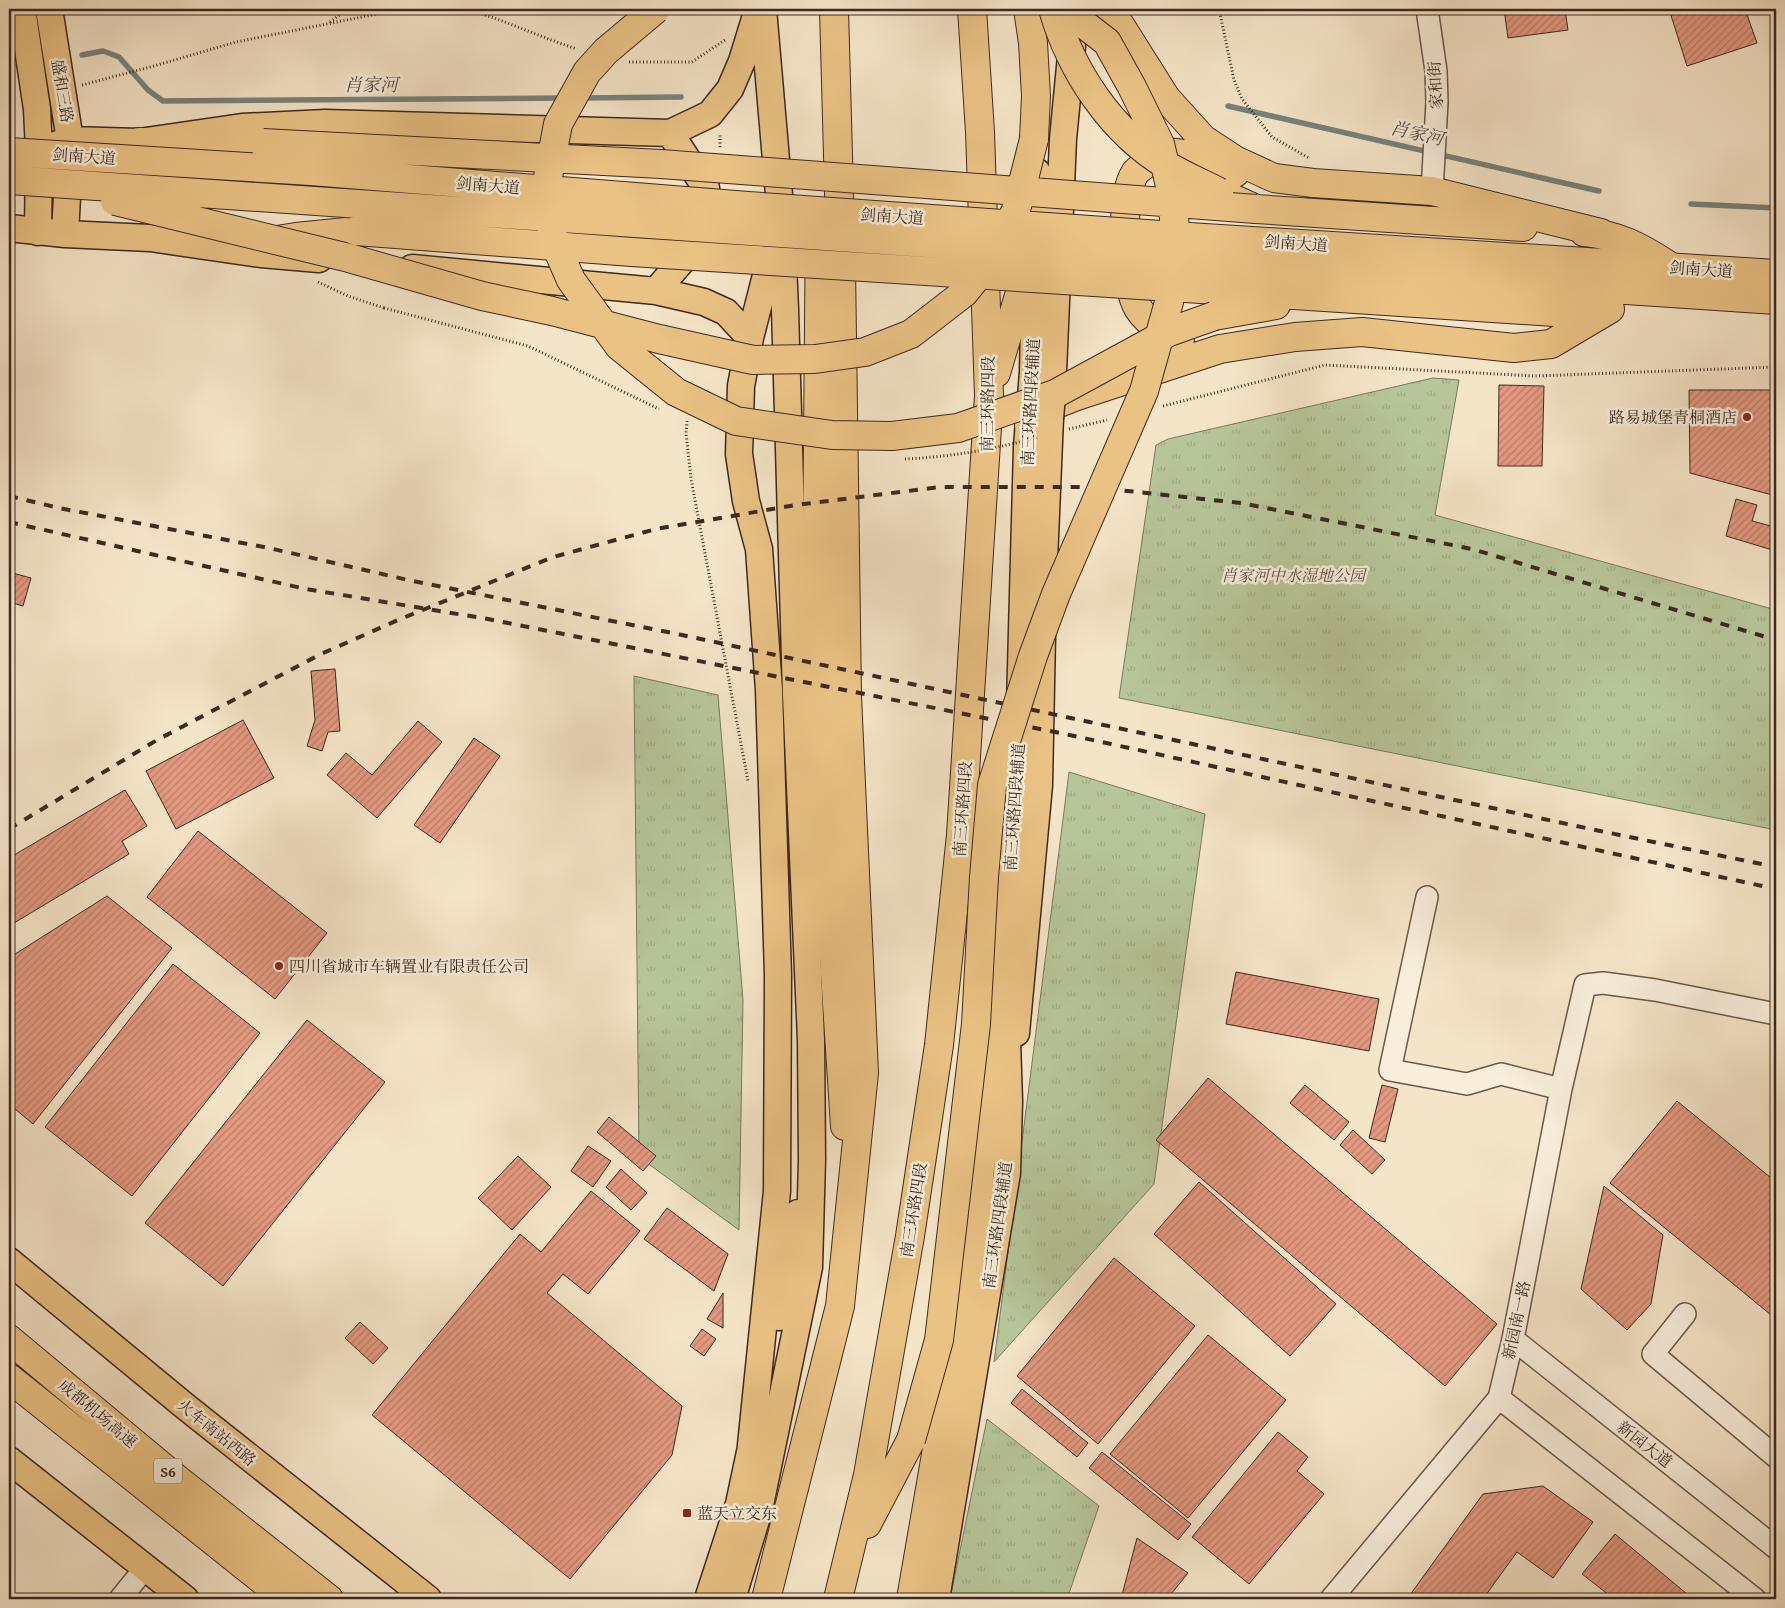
<svg xmlns="http://www.w3.org/2000/svg" width="1785" height="1608" viewBox="0 0 1785 1608" font-family="'Gentium Book Plus','Noto Serif SC',serif">
	<defs>
		<pattern id="grass-tufts" width="24" height="20" patternUnits="userSpaceOnUse" patternTransform="scale(1.25)"><rect width="24" height="20" fill="#b7c69a"/><path d="M3 7l-1-3M5 7V3M7 7l1-3M15 17l-1-3M17 17v-4M19 17l1-3" fill="none" stroke="#9eaa84"/></pattern>
		<pattern id="building-hatch" width="6" height="6" patternUnits="userSpaceOnUse" patternTransform="scale(1.25)"><rect width="6" height="6" fill="#e49981"/><path d="M-1 1l2-2M0 6l6-6M5 7l2-2" fill="none" stroke="#ba7d69"/></pattern>
	</defs>
	<rect width="100%" height="100%" fill="#f5e5c8"/>
	<filter id="stains"><feTurbulence type="fractalNoise" baseFrequency=".004" numOctaves="4"/><feColorMatrix values="0 0 0 0 .2 0 0 0 0 .09 0 0 0 0 .02 0 0 0 .5 -.17"/></filter>
	<radialGradient id="worn" r=".72"><stop offset=".6" stop-color="#630" stop-opacity="0"/><stop offset="1" stop-color="#630" stop-opacity=".3"/></radialGradient>
	<path fill="url(#grass-tufts)" stroke="#7a785e" d="M1433,378L1459,380L1435,515L1776,610V830L1119,698L1156,445L1168,439Z
		M634,676L718,695L743,1000L739,1230L639,1157Z
		M1069,772L1205,814L1154,1184L994,1362Z
		M987,1419L1099,1506L1067,1599H950Z"/>
	<g fill="none" stroke-linecap="round" stroke-linejoin="round">
		<path stroke="#77837d" stroke-width="5.5" d="M82,55L103,51L119,57L148,90L163,101L562,98
			M581,98L681,97
			M1228,106L1599,191
			M1691,204L1776,208"/>
	</g>
	<path fill="url(#building-hatch)" stroke="#3d2921" d="M1504,9H1565L1568,30L1508,38Z
		M1669,9H1745L1757,43L1687,66Z
		M1499,385L1544,386L1542,466H1498Z
		M1689,390H1776V496L1690,473Z
		M1736,499L1757,505L1752,521L1775,527L1776,523V551L1726,536Z
		M9,572L31,578L23,606L9,602Z
		M335,669L340,731L328,732L322,751L307,746L315,720L311,671Z
		M243,720L274,778L176,829L146,771Z
		M418,721L442,742L377,818L327,775L346,753L372,775Z
		M474,738L500,756L440,843L414,825Z
		M125,790L147,826L122,841L129,854L9,926V858Z
		M198,831L327,933L275,999L147,897Z
		M107,896L172,948L33,1124L9,1104V960L12,956Z
		M173,964L260,1033L132,1196L45,1127Z
		M1236,972L1379,999L1369,1051L1226,1024Z
		M307,1020L385,1082L223,1286L145,1223Z
		M1208,1078L1497,1324L1445,1386L1156,1140Z
		M1305,1085L1349,1122L1334,1140L1290,1103Z
		M1382,1085L1398,1089L1385,1142L1369,1138Z
		M1677,1101L1776,1182V1319L1610,1183Z
		M609,1117L656,1156L643,1171L597,1132Z
		M1353,1130L1385,1160L1372,1174L1340,1145Z
		M588,1146L611,1161L593,1187L571,1171Z
		M518,1156L551,1187L512,1230L478,1198Z
		M621,1169L647,1193L631,1210L606,1187Z
		M1199,1182L1336,1304L1290,1356L1154,1234Z
		M1604,1186L1663,1235L1651,1304L1627,1330L1581,1289Z
		M591,1191L640,1231L588,1294L563,1274L547,1293L682,1406L672,1455L570,1579L372,1415L520,1234L541,1252Z
		M667,1208L728,1254L714,1291L644,1239Z
		M1114,1258L1195,1326L1098,1444L1017,1376Z
		M723,1293V1328L707,1319Z
		M360,1322L388,1348L373,1364L345,1338Z
		M702,1329L716,1339L704,1356L690,1346Z
		M1208,1335L1286,1400L1188,1518L1110,1454Z
		M1022,1389L1088,1443L1077,1457L1011,1403Z
		M1278,1432L1308,1457L1297,1471L1324,1494L1249,1584L1192,1537Z
		M1102,1452L1191,1524L1178,1540L1089,1468Z
		M1543,1486L1593,1522L1553,1578L1517,1552L1483,1599H1407L1483,1494Z
		M1615,1534L1693,1599H1614L1582,1574Z
		M1137,1538L1188,1573L1167,1599H1119L1122,1595Z"/>
	<g fill="none" stroke-linecap="round" stroke-linejoin="round">
		<defs>
			<path id="minor" d="M1427,9L1436,71L1437,102L1432,191
				M1427,897L1390,1070L1467,1084L1501,1074L1561,1089
				M1685,1314L1653,1354L1776,1457
				M1513,1339L1776,1548
				M1499,1398L1755,1599
				M120,1599L145,1568
				M1331,1599L1499,1398L1513,1339L1561,1089L1585,985L1603,983L1655,990L1776,1014"/>
			<path id="major" d="M22,9L37,109L39,150L38,232
				M49,9L70,140L65,234
				M30,153L70,140L139,142L242,127L325,123L670,133L710,114L730,89L742,61L758,9
				M9,228L65,234L150,238L261,254L319,259
				M412,268L656,291L704,302L726,312L750,338
				M656,291L698,242L708,209L706,188L670,133
				M1052,395L1063,139L1072,46
				M1004,969V947L1019,741L1027,447L1033,372L1037,172
				M1016,1033L1039,785L1043,585L1050,418
				M9,1261L186,1407L428,1599
				M779,1317L798,1213
				M750,1455L777,1191L778,975L769,690L759,549L746,501L739,454L741,386L750,338L774,244
				M9,1460L185,1599
				M708,1599L739,1504L753,1438
				M732,1599L759,1510L809,1267L812,1160L811,1040L796,694L785,309L781,218L763,9
				M936,1599L1007,1173L1009,1101L1006,1011"/>
			<path id="highway" d="M1028,9L1033,43L1036,96L1034,139
				M1110,9L1166,98L1203,139L1235,160L1274,178L1313,183L1432,191L1601,233
				M139,142L263,143
				M1234,199L1256,209L1523,227
				M820,212L817,553L823,752L833,942L845,1126
				M1584,232C1618,235 1639,246 1668,265
				M1189,237L1776,274
				M227,248L296,237L356,231
				M1188,261L1776,300
				M1186,288L1554,312L1606,311
				M1214,316L1276,305
				M1180,339C1165,336 1142,318 1136,304C1124,278 1119,198 1135,173C1138,169 1145,165 1150,161C1154,158 1158,154 1162,153C1184,150 1216,164 1235,173
				M996,373L1031,255
				M1029,425L1041,410L1077,396L1220,349L1295,337L1362,332L1514,348L1551,344L1610,309
				M9,1339L177,1479L329,1599
				M9,1378L286,1599
				M867,1524L911,1440
				M766,1599L840,1306L864,1073L847,696L841,266L834,9
				M838,1599L868,1475L910,1236L939,1045L961,835L989,396L980,132L972,9
				M911,1599L971,1252L1004,947"/>
		</defs>
		<use href="#minor" stroke="#6b584b" stroke-width="24"/>
		<use href="#major" stroke="#3d2921" stroke-width="29"/>
		<use href="#highway" stroke="#3d2921" stroke-width="30"/>
		<path stroke="#3d2921" stroke-width="3" stroke-dasharray="1 2.5" stroke-linecap="butt" d="M465,9C503,19 539,37 577,49
			M1219,9L1234,80L1242,99L1272,137L1309,158
			M330,22L348,9
			M629,62H692L725,40
			M82,85L154,66L236,42L402,9
			M720,147V133
			M318,282L348,296L384,308
			M1163,406L1325,365L1535,376L1776,367
			M687,421L686,433L691,479L748,781"/>
		<use href="#minor" stroke="#f8eedb" stroke-width="21"/>
		<use href="#major" stroke="#eac284" stroke-width="26"/>
		<use href="#highway" stroke="#eac284" stroke-width="28"/>
		<path stroke="#3d2921" stroke-width="4" stroke-dasharray="9 9" stroke-linecap="butt" d="M9,496L59,508L269,548L408,580L682,635L1600,831L1776,867
			M9,522L306,589L488,619L1065,734L1776,889
			M9,829L157,740L321,654L398,620L553,557L656,529L796,505L940,487H1090L1241,503L1472,549L1776,640"/>
		<defs>
			<path id="major-bridge" d="M1050,418L1052,395"/>
			<path id="highway-bridge" d="M656,9L606,51L587,72L558,124L548,177V200L553,239L571,280L619,346L676,392L736,421L832,435L892,436L958,428L1055,394L1169,332L1214,316
				M1053,9C1071,71 1111,132 1168,166C1184,176 1202,183 1219,192
				M263,143L661,164L1256,209
				M9,152L311,171L748,206L1189,237
				M9,180L1188,261
				M115,201L349,258L482,296L552,311L659,339L753,360L815,359L865,352L911,334L964,293L994,256L1016,210L1034,139
				M356,231L632,252L1186,288
				M911,1440L939,1340L976,1024L984,877L992,785L1033,656L1056,594L1144,391L1169,302L1177,247L1171,190L1160,144L1132,87L1107,42L1072,15L1059,9"/>
		</defs>
		<use href="#major-bridge" stroke="#3d2921" stroke-width="29" stroke-linecap="butt"/>
		<use href="#highway-bridge" stroke="#3d2921" stroke-width="30" stroke-linecap="butt"/>
		<path stroke="#3d2921" stroke-width="3" stroke-dasharray="1 2.5" stroke-linecap="butt" d="M384,308L528,346L659,409
			M1069,429L1107,420
			M905,459C951,457 995,449 1039,437"/>
		<use href="#major-bridge" stroke="#eac284" stroke-width="26"/>
		<use href="#highway-bridge" stroke="#eac284" stroke-width="28"/>
	</g>
	<g fill="#8f2418" stroke="#f8eedb" stroke-width="2">
		<circle cx="1747" cy="417" r="5"/>
		<circle cx="279" cy="966" r="5"/>
		<rect x="682" y="1508" width="10" height="10" rx="2.5"/>
	</g>
	<g text-anchor="middle" dominant-baseline="central" stroke-width="5" stroke-linejoin="round" paint-order="stroke">
		<rect fill="#f8eedb" stroke="#756459" stroke-width="1" x="154" y="1458.5" width="28" height="25" rx="4"/>
		<g font-size="15" font-weight="bold" fill="#3d2921">
			<text x="168" y="1471">S6</text>
		</g>
		<g font-size="16" fill="#3d2921" stroke="#f8eedb">
			<text transform="translate(1435 85) rotate(-93)">家和街</text>
			<text transform="translate(63 91) rotate(81)">盛和三路</text>
			<text transform="translate(84 156) rotate(4)">剑南大道</text>
			<text transform="translate(488 185) rotate(5)">剑南大道</text>
			<text transform="translate(892 216) rotate(4)">剑南大道</text>
			<text transform="translate(1296 243) rotate(4)">剑南大道</text>
			<text transform="translate(1701 269) rotate(4)">剑南大道</text>
			<text transform="translate(1030 402) rotate(-87)">南三环路四段辅道</text>
			<text transform="translate(987 404) rotate(-89)">南三环路四段</text>
			<text transform="translate(1014 807) rotate(-86)">南三环路四段辅道</text>
			<text transform="translate(962 809) rotate(-86)">南三环路四段</text>
			<text transform="translate(913 1210) rotate(-81)">南三环路四段</text>
			<text transform="translate(997 1225) rotate(-82)">南三环路四段辅道</text>
			<text transform="translate(1516 1320) rotate(-78)">新园南一路</text>
			<text transform="translate(98 1413) rotate(40)">成都机场高速</text>
			<text transform="translate(217 1432) rotate(39)">火车南站西路</text>
			<text transform="translate(1645 1444) rotate(38)">新园大道</text>
		</g>
		<g font-size="16" fill="#3d2921" stroke="#f8eedb" text-anchor="start">
			<text x="1737" y="417" text-anchor="end">路易城堡青桐酒店</text>
			<text x="289" y="966">四川省城市车辆置业有限责任公司</text>
			<text x="697" y="1513">蓝天立交东</text>
		</g>
		<g font-size="16" font-style="italic" fill="#5c503f" stroke="#f8eedb">
			<text x="1293" y="575">肖家河中水湿地公园</text>
		</g>
		<g font-size="18" font-style="italic" fill="#554e47" stroke="#f8eedb">
			<text x="371" y="84">肖家河</text>
			<text transform="translate(1417 133) rotate(13)">肖家河</text>
		</g>
	</g>
	<rect width="1785" height="1608" fill="none" stroke="#f5e5c8" stroke-width="30"/>
	<rect x="10" y="10" width="1765" height="1588" fill="none" stroke="#3d2921" stroke-width="2.5"/>
	<rect x="15" y="15" width="1755" height="1578" fill="none" stroke="#3d2921"/>
	<rect width="100%" height="100%" filter="url(#stains)"/>
	<rect width="100%" height="100%" fill="url(#worn)"/>
</svg>
